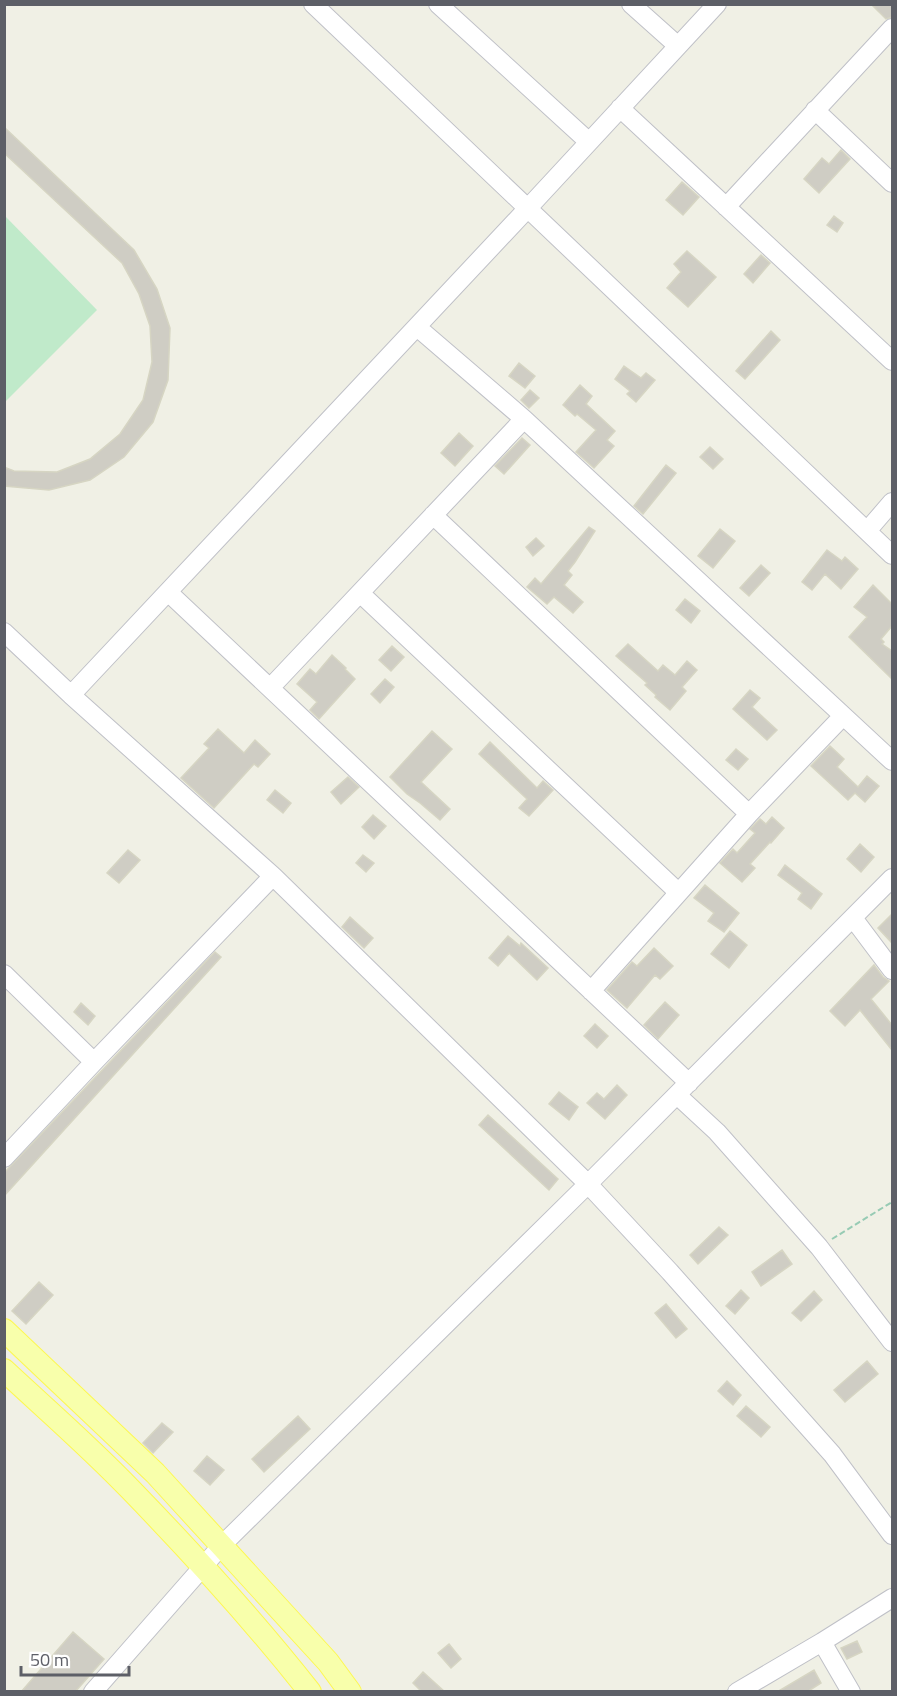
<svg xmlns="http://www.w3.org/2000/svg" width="897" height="1696" viewBox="0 0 897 1696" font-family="'Titillium Web',sans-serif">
	<rect width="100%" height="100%" fill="#f0f0e5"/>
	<path fill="#c0eaca" d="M5,216L97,310L5,402Z"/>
	<path fill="#cfcdc4" stroke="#d6d5c3" stroke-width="1.5" d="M871,4H892V17L886,19Z
		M4,127L134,250L157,289L170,328L168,380L153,422L124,457L90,480L49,490L4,486V467L14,471L57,472L90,459L120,434L143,400L152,362L150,326L139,294L122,263L4,153Z
		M841,150L850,159L819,193L804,179L822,158L829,164Z
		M682,182L699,197L683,215L666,200Z
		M834,216L843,223L837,232L827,225Z
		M687,251L716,277L688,307L667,288L681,272L674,264Z
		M761,255L770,263L753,283L744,274Z
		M771,331L780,340L745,379L736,371Z
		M519,363L535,376L525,388L509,376Z
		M624,366L641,378L646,373L655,380L636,402L627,394L630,391L615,379Z
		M580,385L592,396L586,404L615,431L607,440L614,446L594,468L576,452L596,430L577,414L575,416L563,405Z
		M530,390L539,398L529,408L521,400Z
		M459,433L473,446L455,466L441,453Z
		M522,438L530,445L504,474L495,466Z
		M710,447L723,459L713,469L700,457Z
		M666,465L676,473L643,514L634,506Z
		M589,527L595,531L575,562L568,571L572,575L564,585L583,602L573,613L554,597L547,604L527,587L535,578L541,584Z
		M720,529L735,541L713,568L698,556Z
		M536,538L544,546L533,556L526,547Z
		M827,550L842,561L845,557L858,569L841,589L825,574L812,590L802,582Z
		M761,565L770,573L749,596L740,588Z
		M873,585L892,604V626L881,639L884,642L882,644L892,651V679L849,637L867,617L854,607Z
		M685,599L700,611L691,623L676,610Z
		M628,644L658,671L663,665L675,675L687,661L697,670L682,687L686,691L670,710L655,697L656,695L645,685L647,683L616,656Z
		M392,646L404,657L391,671L379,660Z
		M332,655L346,668L345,669L355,679L319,719L310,710L317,702L297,684L310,669L316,674Z
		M385,679L394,687L380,703L371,694Z
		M750,690L760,698L752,707L777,730L767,740L733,709Z
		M218,729L244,753L255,740L270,754L258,767L254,764L214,808L181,778L209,748L204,744Z
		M432,731L452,749L421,782L450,809L440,820L420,803L407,794L390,777Z
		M490,742L537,788L543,781L553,790L529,816L519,808L527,799L479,754Z
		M830,746L844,759L837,767L858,787L867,776L879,786L865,802L855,793L848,800L811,766Z
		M736,749L748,759L738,770L726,760Z
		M348,777L359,787L341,804L331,792Z
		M275,790L291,803L283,813L267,800Z
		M373,815L386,826L374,839L362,827Z
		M772,817L784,828L771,843L770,842L750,864L755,868L742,882L720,863L733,849L737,853L755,833L750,829L760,819L766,824Z
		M860,844L874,857L861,872L847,859Z
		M128,850L140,860L119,883L107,873Z
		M363,855L374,863L366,872L356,863Z
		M785,865L822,894L811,909L798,899L802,893L778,875Z
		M705,885L739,913L724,932L708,921L714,913L694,898Z
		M892,914V943L878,928Z
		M350,917L373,938L364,948L342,927Z
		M730,931L747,945L729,968L711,954Z
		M508,936L520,946L521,943L548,968L537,980L509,953L498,966L489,958Z
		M654,948L673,966L660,979L655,975L627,1008L607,990L632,962L637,966Z
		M215,952L221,957L4,1196V1173Z
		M874,965L883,977L889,981L871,999L892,1025V1050L860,1010L845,1026L830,1011Z
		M665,1002L679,1015L658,1039L644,1025Z
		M81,1003L95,1016L88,1025L74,1012Z
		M595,1024L608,1036L597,1048L584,1036Z
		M617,1085L627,1095L605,1119L587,1103L597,1093L604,1099Z
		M559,1092L578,1107L569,1120L549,1104Z
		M488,1115L558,1179L549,1190L479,1125Z
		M719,1227L728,1235L698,1264L690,1255Z
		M782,1250L792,1264L761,1286L752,1272Z
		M39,1282L53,1295L26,1324L12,1311Z
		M741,1290L749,1298L735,1314L726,1306Z
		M814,1291L822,1300L801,1321L792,1313Z
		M666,1304L687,1329L676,1338L655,1313Z
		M867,1361L878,1374L845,1402L834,1390Z
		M727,1381L741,1395L733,1405L718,1391Z
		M746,1406L770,1427L761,1437L737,1416Z
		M298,1416L310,1429L264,1472L252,1459Z
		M162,1423L173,1432L153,1453L143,1443Z
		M207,1456L224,1470L210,1485L194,1471Z
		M73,1632L104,1659L75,1692H21Z
		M857,1641L862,1652L847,1659L841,1648Z
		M449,1644L461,1659L451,1668L438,1653Z
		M814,1670L821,1683L807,1692H777Z
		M423,1672L445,1692H422L413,1683Z"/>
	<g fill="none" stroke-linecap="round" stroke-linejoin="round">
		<defs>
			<path id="minor" d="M313,4L892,555
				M438,4L589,142
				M631,4L678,46
				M620,108L892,361
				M815,110L892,183
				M726,207L892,28
				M417,327L524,419L892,761
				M433,515L749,814
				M867,531L892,502
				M168,592L689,1083
				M360,593L678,892
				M4,632L71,695L273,876L588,1184L670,1272L832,1454L892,1535
				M270,688L524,419
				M71,695L528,208L717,4
				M853,918L892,970
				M4,974L94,1062
				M591,991L749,814L843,716
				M677,1095L717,1132L819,1247L892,1342
				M4,1158L94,1062L273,876
				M822,1642L851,1692
				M93,1692L222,1545L588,1184L892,878
				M737,1692L822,1642L892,1598"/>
			<path id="major" d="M4,1330L155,1473L328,1662L350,1692
				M4,1370C47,1410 91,1448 131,1490C193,1554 254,1621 310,1692"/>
		</defs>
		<use href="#minor" stroke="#bfc0c7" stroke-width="20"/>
		<use href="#major" stroke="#fdf851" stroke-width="24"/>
		<path stroke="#97cbb4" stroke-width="2" stroke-dasharray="6 3" stroke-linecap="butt" d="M832,1239L892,1202"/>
		<use href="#minor" stroke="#fff" stroke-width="18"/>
		<use href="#major" stroke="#f8ffab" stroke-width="22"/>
	</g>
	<rect width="897" height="1696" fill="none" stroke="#5d5f67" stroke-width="12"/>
	<path d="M21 1666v9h108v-9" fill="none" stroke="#5d5f67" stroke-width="3"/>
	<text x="30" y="1666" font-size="18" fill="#5d5f67" stroke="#ffffff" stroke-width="4.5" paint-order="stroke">50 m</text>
</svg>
